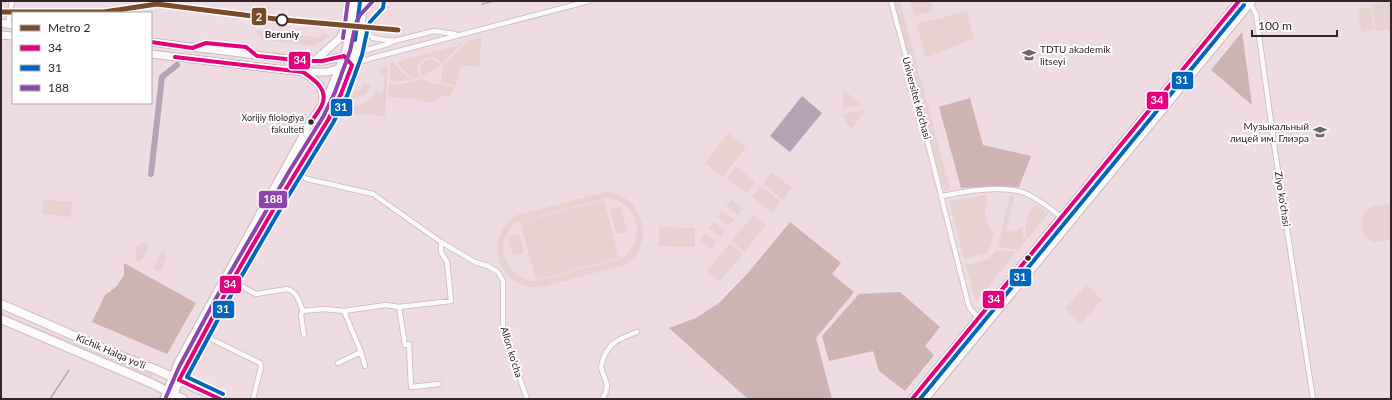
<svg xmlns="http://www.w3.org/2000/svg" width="1392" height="400" viewBox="0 0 1392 400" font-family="Lato,sans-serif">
	<rect width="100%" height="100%" fill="#efdce2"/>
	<path fill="#e6d2d1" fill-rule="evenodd" d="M894,1H900L950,189L944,191Z
		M910,1H931L933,11L915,16Z
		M1391,1V29L1376,31L1371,5Z
		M1370,7L1374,30L1361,32L1358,9Z
		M967,11L974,38L926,58L917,24Z
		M256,30L320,38L321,34L330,35L322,42L313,46L264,40L257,34Z
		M482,37L479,66L476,67L463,65L459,71L455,86L441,82L443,66L468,41Z
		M462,44L442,64C435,52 419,56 417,70L420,77L412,79L396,62Z
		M432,59L436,61L440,66L422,76C417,67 422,60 432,59Z
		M393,62L410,80L401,81H390V63Z
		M388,66L385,116L347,114L350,105C362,106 370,101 376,92L382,94L384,87L385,73L381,74L378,69Z
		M422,79L428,82L454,87L450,97L441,96L440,99L433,102H423V100L388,97L389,84H402Z
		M364,84L371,85C367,94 361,97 352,99L354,91L361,90Z
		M843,89L861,105L843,108Z
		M866,110L852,128L846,124L843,114Z
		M728,133L746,147L723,177L705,163Z
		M735,166L756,182L747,194L727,178Z
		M772,172L792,188L783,200L763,184Z
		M761,186L781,202L772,213L752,197Z
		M605,192C644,193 658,247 624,265L543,287C499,292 480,239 517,215ZM608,198C639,203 647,239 623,258L536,281C505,280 491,241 517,222L603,199Z
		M985,195L987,198C985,216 982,219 994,233L988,253L964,259L949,201Z
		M1010,195H1015L1006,230L1015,232L1022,226L1023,235L1026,240L1018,250L998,247Z
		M43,199L72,202L71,217L42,214Z
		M604,200L619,258L536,280L520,222Z
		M731,200L743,208L738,215L726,206Z
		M1391,204V240C1386,240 1380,242 1376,242C1360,240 1356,215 1370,208C1375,205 1385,205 1391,204Z
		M1037,205L1048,214L1027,239C1023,231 1027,208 1037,205Z
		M621,206L627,232L616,234L610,209Z
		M722,211L734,220L729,226L717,217Z
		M754,215L766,225L744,252L731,241Z
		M714,222L725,231L721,237L709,228Z
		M659,227L695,228V247L659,246Z
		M705,233L717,242L712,249L700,240Z
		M519,234L524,253L513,256L508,237Z
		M145,242L147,243L148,247L142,260L138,262L136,260C136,249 134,246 145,242Z
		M730,243L743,254L719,282L707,271Z
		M996,250L1016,252L976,302L966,265C977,263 990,261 996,250Z
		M164,252L166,257L161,270L158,272L154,268L159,254Z
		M1086,285L1102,299L1081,324L1065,309Z
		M1,313L153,375L151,379L1,315Z"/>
	<path fill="#cdb3b1" d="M1242,32L1252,105L1211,70Z
		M970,98L983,145L1031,156L1019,187L998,186L961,188L939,107Z
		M790,222L841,263L832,274L854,292L816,338L832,399H748L669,328L696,318L719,303L748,273Z
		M124,263L196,303L167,354L92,322L105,295L117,286L124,275Z
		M900,292L940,327L925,346L934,355L905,391L879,371L873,351L829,361L822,336L859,294Z"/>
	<path fill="#b7a3b5" d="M802,96L822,113L790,152L770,136Z"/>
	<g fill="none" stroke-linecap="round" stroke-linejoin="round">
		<path stroke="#b7a3b5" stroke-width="1.5" d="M482,4L494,1
			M50,399L69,370"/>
		<path stroke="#b7a3b5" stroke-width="6" d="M151,174L162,77L177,65"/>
		<defs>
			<path id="minor" d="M891,1L910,72L969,307L978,318L985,325
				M1250,3L1256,14L1275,151L1313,399
				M8,25L12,1
				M362,25L373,38L394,41
				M356,53L388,44L394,41L434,31L455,34
				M352,65L372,58L589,1
				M285,168L307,179L373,194L441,242L475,262L488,266L498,272L503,281V330L527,399
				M942,196C965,191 999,185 1022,192C1036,197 1050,208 1061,217
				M232,281L256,294L287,289C297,291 299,302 303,311L301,315L304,335
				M399,307L405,345L409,344L411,387L439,384
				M303,311L324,309L344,311L386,305L399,307L451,301L447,262L441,252V242
				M344,311L361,352L365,366
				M203,335L260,363L261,367L253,399
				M338,363L361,352
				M602,399C612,384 604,381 601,367C605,344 618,339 637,332"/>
			<path id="secondary" d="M912,399L1239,1
				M925,399L1252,1"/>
			<path id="primary" d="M1,23L13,25
				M1,35L13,36
				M151,42L305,61H322L346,56
				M151,54L303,72H327L340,68
				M313,62L338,40L341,36L351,10
				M304,73C319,82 323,84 323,103
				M164,399L178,363L310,123L328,96L345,53L352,23L354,1
				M172,399L184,370L232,281L295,173L328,120L341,94L359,43L364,1"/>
			<path id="trunk" d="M1,304L123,357L157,370L220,399
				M1,319L151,383L183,399"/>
		</defs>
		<use href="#minor" stroke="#c7b9bd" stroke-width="6"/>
		<use href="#secondary" stroke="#c7b9bd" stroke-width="9"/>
		<use href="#primary" stroke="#c7b9bd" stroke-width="9"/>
		<use href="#trunk" stroke="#c7b9bd" stroke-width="10"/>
		<use href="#minor" stroke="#fdfafb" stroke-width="4.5"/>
		<use href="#secondary" stroke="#fdfafb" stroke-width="7"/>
		<use href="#primary" stroke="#fdfafb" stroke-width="7"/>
		<use href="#trunk" stroke="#fdfafb" stroke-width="8"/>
		<defs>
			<path id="bus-1" d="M151,42L192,48L206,43L246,47L257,56L305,61H322L344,56L352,65L341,94L328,120L276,205L232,281L179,380L220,399
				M175,57L303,72C313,79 327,88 323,102C321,109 315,116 311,122
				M912,399L1239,1"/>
			<path id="bus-2" d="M355,40L360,2
				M223,394L187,377L237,284L281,208L333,123L347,96L362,55L368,27L370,22L383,8L384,1
				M920,399L1244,5"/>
			<path id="bus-3" d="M343,38L348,1
				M166,397L179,367L227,278L290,170L323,117L335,92L350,51L356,23L360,15L373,1"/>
		</defs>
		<use href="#bus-1" stroke="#fff" stroke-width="7"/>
		<use href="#bus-2" stroke="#fff" stroke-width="7"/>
		<use href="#bus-3" stroke="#fff" stroke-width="7"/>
		<use href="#bus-1" stroke="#e5007d" stroke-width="4"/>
		<use href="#bus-2" stroke="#0065bd" stroke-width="4"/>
		<use href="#bus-3" stroke="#8e44ad" stroke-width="4"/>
		<defs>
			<path id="metro-1" d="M1,12H104L157,4L284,20L398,30"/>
		</defs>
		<use href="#metro-1" stroke="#fff" stroke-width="8"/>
		<use href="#metro-1" stroke="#7a4b2a" stroke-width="5"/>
	</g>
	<defs>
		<symbol id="university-bare" viewBox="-9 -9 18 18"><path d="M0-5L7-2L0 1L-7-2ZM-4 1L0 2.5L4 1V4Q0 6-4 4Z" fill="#74656a" stroke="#fff" stroke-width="2.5" paint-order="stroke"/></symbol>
	</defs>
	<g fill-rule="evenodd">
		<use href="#university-bare" x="1019" y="45" width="20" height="20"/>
		<use href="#university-bare" x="1310" y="122" width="20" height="20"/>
	</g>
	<circle fill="#fff" stroke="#322529" stroke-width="2" cx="282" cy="20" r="5.5"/>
	<g fill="#322529" stroke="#fff" stroke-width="1.5">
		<circle cx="311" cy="122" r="3.5"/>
		<circle cx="1028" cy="258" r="3.5"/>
	</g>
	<g text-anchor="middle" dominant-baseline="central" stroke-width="4" stroke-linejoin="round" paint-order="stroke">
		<g font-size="9" fill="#322529" stroke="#fff" text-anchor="end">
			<text x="304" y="117">Xorijiy filologiya<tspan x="304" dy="12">fakulteti</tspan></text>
		</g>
		<g font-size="10" font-weight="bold" fill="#322529" stroke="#fff">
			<text x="282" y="34">Beruniy</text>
		</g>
		<g font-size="10" fill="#322529" stroke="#fff" text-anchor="start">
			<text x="1040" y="49">TDTU akademik<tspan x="1040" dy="12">litseyi</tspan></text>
			<text x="1309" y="126" text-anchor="end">Музыкальный<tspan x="1309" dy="12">лицей им. Глиэра</tspan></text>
		</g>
		<g font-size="10" fill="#322529" stroke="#fff">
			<text transform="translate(917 98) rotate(75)">Universitet ko'chasi</text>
			<text transform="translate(1283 199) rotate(81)">Ziyo ko'chasi</text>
			<text transform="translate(111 351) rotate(23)">Kichik Halqa yo'li</text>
			<text transform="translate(512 352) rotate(73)">Allon ko'cha</text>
		</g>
	</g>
	<g stroke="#fff" stroke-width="1.5">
		<rect x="251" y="7" width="16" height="19" rx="4" fill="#7a4b2a"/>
		<rect x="288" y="51" width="23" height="19" rx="4" fill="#e5007d"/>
		<rect x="1171" y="71" width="23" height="19" rx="4" fill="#0065bd"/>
		<rect x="1146" y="91" width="23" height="19" rx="4" fill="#e5007d"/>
		<rect x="330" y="98" width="23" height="19" rx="4" fill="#0065bd"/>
		<rect x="258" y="190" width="30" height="19" rx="4" fill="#8e44ad"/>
		<rect x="1009" y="268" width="23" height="19" rx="4" fill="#0065bd"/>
		<rect x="219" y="275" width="23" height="19" rx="4" fill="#e5007d"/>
		<rect x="982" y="290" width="23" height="19" rx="4" fill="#e5007d"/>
		<rect x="212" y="300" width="23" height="19" rx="4" fill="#0065bd"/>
	</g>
	<g font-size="11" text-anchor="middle" font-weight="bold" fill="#fff">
		<text x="259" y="21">2</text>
		<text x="300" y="64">34</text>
		<text x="1182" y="84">31</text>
		<text x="1157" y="104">34</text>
		<text x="341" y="111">31</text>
		<text x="273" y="203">188</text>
		<text x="1020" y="281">31</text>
		<text x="230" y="288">34</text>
		<text x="994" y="303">34</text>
		<text x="223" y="313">31</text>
	</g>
	<rect width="1392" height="400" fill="none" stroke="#322529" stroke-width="4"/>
	<rect x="12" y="12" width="140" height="92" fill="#ffffff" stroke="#ada8a9"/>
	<rect x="20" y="25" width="20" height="6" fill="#7a4b2a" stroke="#ada8a9"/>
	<text x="48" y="32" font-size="12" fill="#322529">Metro 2</text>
	<rect x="20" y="45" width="20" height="6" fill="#e5007d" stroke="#ada8a9"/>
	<text x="48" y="52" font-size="12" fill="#322529">34</text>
	<rect x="20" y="65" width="20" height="6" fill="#0065bd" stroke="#ada8a9"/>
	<text x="48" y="72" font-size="12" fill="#322529">31</text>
	<rect x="20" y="85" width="20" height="6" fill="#8e44ad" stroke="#ada8a9"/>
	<text x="48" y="92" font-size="12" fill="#322529">188</text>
	<path d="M1252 30v6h85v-6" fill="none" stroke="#322529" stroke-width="2"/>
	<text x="1258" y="30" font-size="12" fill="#322529" stroke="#ffffff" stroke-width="3" paint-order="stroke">100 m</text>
</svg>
